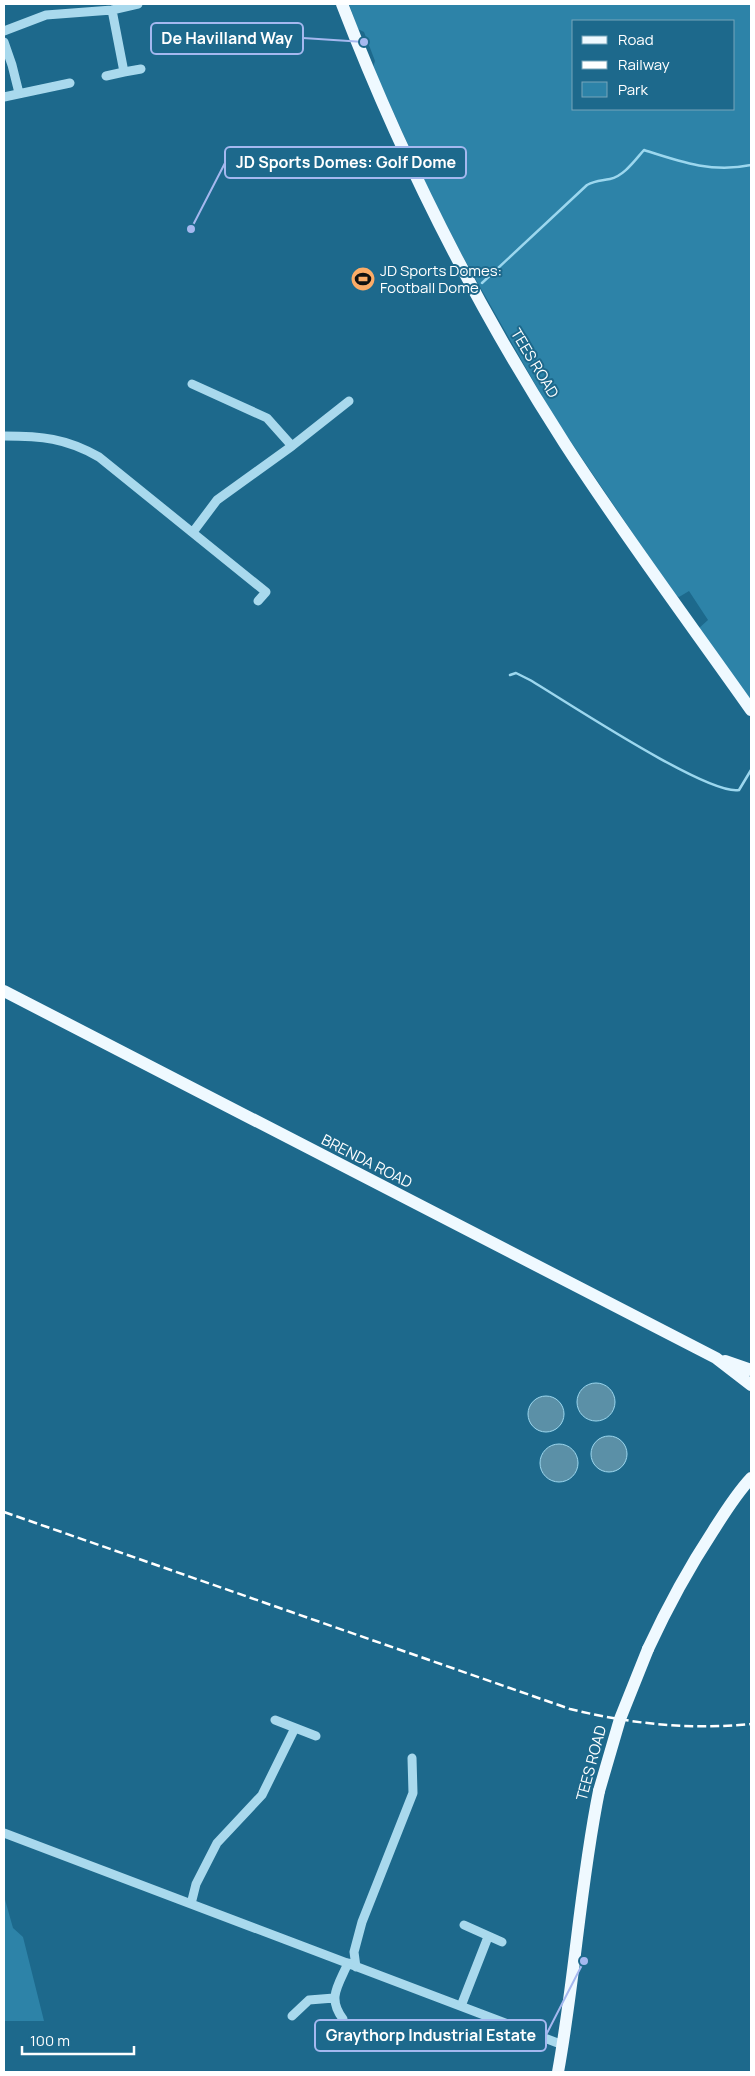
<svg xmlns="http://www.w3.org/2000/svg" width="755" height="2076" viewBox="0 0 755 2076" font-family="Manrope,sans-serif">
	<rect width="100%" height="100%" fill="#1d698c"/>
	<path fill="#2d83a8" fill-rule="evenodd" d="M349,4H751V703L698,629L708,620L689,591L679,597L674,594L552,414L462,255L427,187L373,67L375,61L364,32L358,29ZM574,21H734V109H574Z
		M4,1896L13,1928L23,1937L44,2021H4Z"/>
	<path fill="#5b90a7" stroke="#9cd7ee" d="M577 1402a19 19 0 1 1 38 0a19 19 0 1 1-38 0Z
		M528 1414a18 18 0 1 1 36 0a18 18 0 1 1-36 0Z
		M591 1454a18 18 0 1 1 36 0a18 18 0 1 1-36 0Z
		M540 1463a19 19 0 1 1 38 0a19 19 0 1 1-38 0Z"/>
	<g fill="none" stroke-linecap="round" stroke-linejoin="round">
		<path stroke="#9cd7ee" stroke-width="2.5" d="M482,283L587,185C596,180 600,181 610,179C624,176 635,160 644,150C681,162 712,173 751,165
			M510,675L516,673L530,680C564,700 708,796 739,790L751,770"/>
		<path stroke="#a9d9ed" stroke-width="9" d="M112,10L124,72L141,69
			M4,31L46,15L112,10L138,4
			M4,42L12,65L19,93
			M106,76L124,72
			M4,97L70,83
			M192,384L267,418L292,446
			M4,436C41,436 66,438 99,457L266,592L258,601
			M193,532L217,500L292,446L349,401
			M275,1720L316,1736
			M4,1833L563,2045
			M191,1904L196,1884L217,1843L262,1795L295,1728
			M464,1925L502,1942
			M356,1967L354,1952L362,1922L413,1793L412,1758
			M461,2006L488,1937
			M292,2016L309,2000L334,1998
			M343,2019C327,1998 338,1986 348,1963"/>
		<path stroke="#eff9ff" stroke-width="12" d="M342,4C401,157 476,306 565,444C624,535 689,622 751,710
			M4,991L716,1358L751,1385
			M725,1361L751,1370
			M648,1649C667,1608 688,1569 713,1531C725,1512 736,1494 751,1478
			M558,2072C575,1979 580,1884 599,1791"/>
		<path stroke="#fff" stroke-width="2.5" stroke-dasharray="9 4" stroke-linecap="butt" d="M4,1512L570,1709C632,1724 688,1730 751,1724"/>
		<path stroke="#eff9ff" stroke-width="12" d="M599,1791L620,1719L648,1649"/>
	</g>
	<defs>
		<symbol id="stadium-disc" viewBox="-11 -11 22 22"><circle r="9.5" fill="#fcac67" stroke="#1d698c"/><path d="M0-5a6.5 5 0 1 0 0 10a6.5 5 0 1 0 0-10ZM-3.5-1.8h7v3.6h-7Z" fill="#111"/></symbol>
	</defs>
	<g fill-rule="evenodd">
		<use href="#stadium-disc" x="349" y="265" width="28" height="28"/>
	</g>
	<g text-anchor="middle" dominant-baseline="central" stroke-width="4" stroke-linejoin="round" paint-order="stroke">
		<g font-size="15" fill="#fff" stroke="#1d698c" text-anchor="start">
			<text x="380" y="270">JD Sports Domes:<tspan x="380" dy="17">Football Dome</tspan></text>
		</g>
		<g font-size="15" fill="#fff" stroke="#1d698c">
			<text transform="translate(535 363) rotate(59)">TEES ROAD</text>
			<text transform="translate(367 1161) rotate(27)">BRENDA ROAD</text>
			<text transform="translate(591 1763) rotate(-75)">TEES ROAD</text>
		</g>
	</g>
	<path fill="none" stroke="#a5b8ef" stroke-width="2" d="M364 42L303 38M191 229L225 163M584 1961L546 2035"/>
	<g fill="#a5b8ef" stroke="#1d698c" stroke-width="2">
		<circle cx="364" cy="42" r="5"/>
		<circle cx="191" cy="229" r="5"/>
		<circle cx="584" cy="1961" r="5"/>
	</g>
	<g fill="#1d698c" stroke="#a5b8ef" stroke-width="2">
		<rect x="151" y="23" width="152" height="31" rx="5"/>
		<rect x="225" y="147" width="241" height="31" rx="5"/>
		<rect x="315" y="2020" width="231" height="31" rx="5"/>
	</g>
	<g font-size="16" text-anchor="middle" font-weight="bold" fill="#fff">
		<text x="227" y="44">De Havilland Way</text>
		<text x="346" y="168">JD Sports Domes: Golf Dome</text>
		<text x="431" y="2041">Graythorp Industrial Estate</text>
	</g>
	<rect width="755" height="2076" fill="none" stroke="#ffffff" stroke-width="10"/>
	<rect x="572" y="20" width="162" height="90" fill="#1d698c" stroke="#77a5ba"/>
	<rect x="582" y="36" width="25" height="8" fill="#eff9ff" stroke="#77a5ba"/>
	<text x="618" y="45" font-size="15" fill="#ffffff">Road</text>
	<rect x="582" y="61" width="25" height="8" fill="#ffffff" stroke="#77a5ba"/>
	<text x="618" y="70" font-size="15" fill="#ffffff">Railway</text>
	<rect x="582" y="82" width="25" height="15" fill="#2d83a8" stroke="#77a5ba"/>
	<text x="618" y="95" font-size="15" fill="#ffffff">Park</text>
	<path d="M22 2046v8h112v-8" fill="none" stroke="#ffffff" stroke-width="2.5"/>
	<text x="30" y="2046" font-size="15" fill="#ffffff" stroke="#1d698c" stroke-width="4" paint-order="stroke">100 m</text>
</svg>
